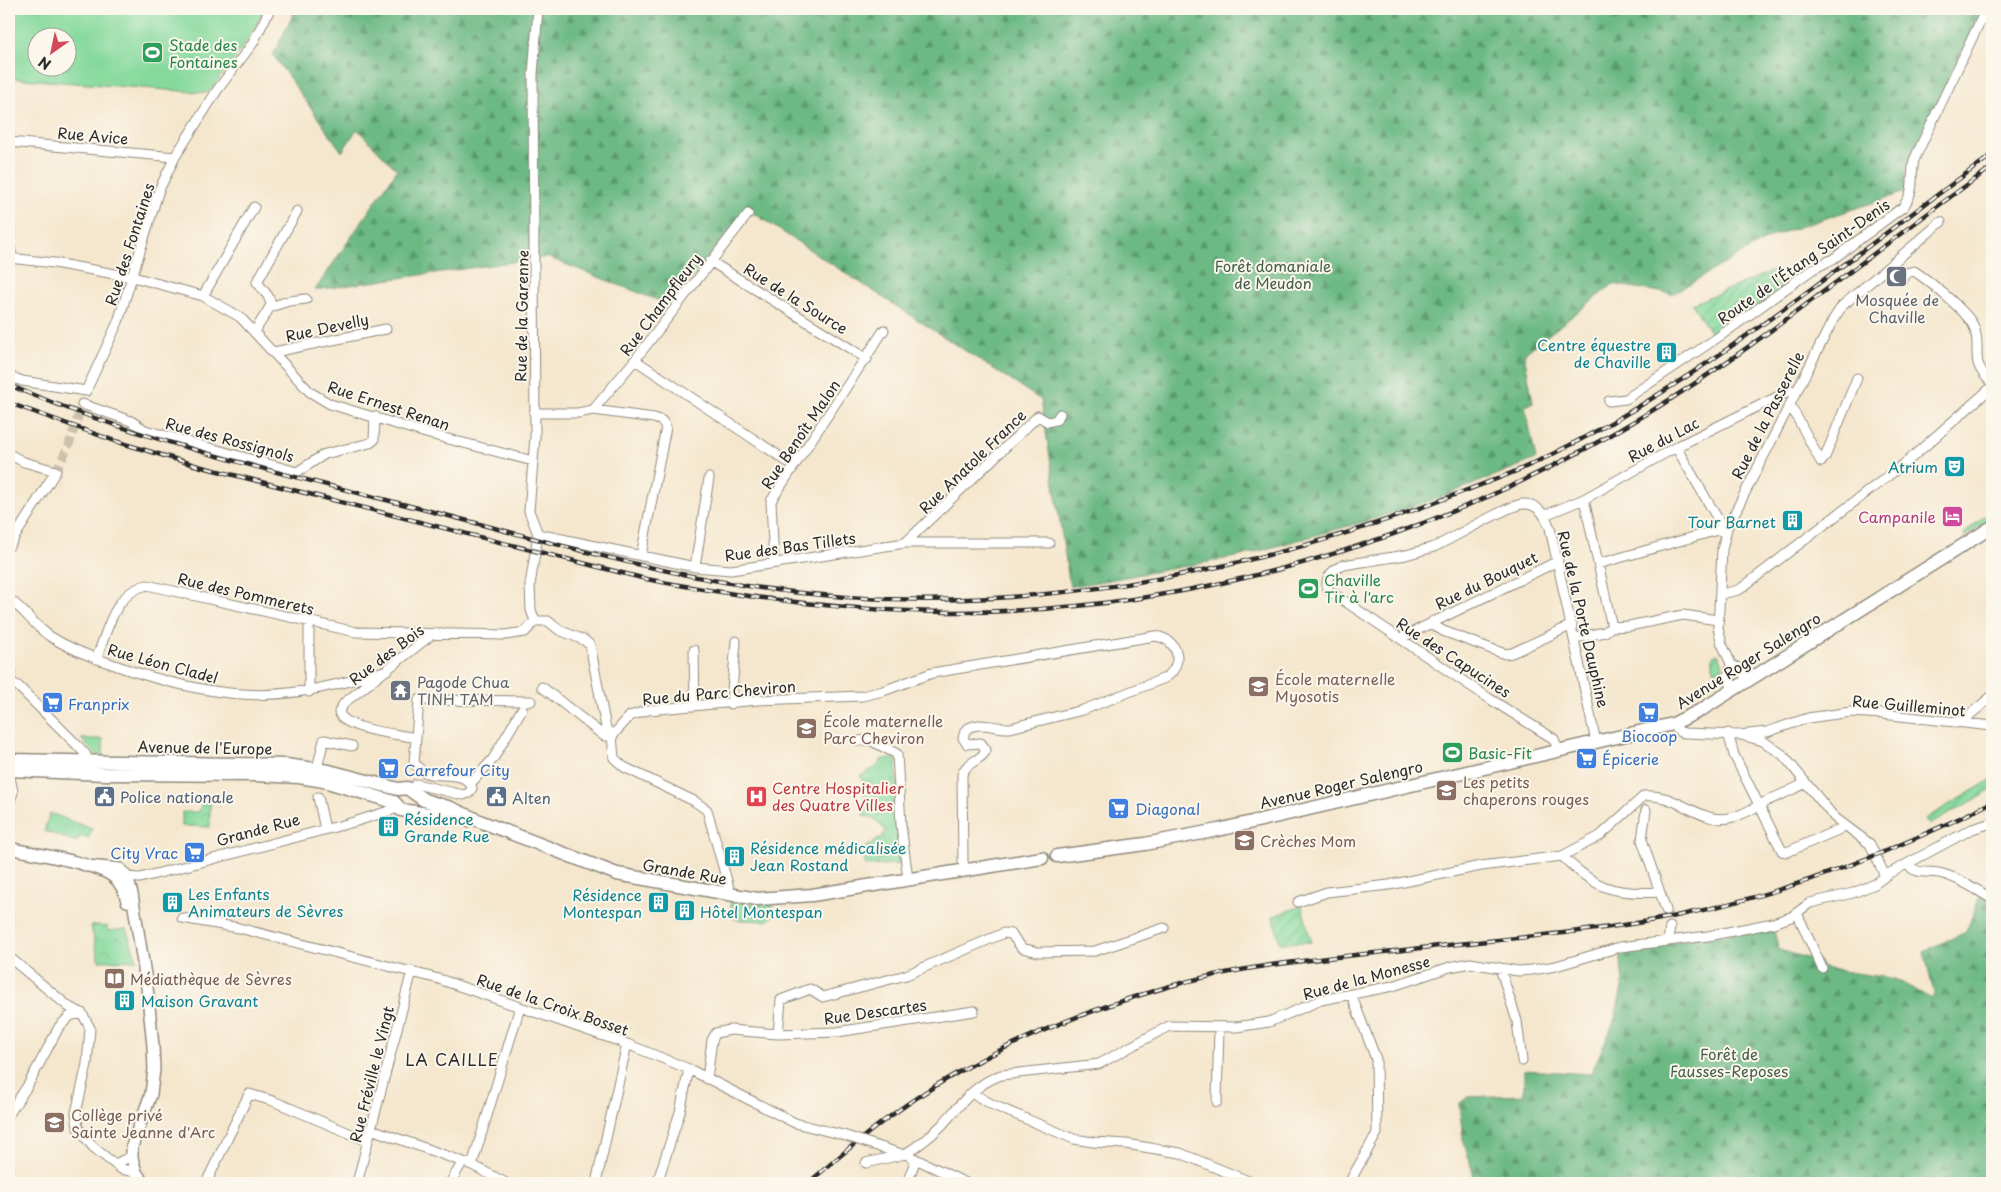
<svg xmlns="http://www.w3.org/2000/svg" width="2001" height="1192" viewBox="0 0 2001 1192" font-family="'Playpen Sans',sans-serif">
	<defs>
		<pattern id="forest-firs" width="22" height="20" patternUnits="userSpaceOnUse" patternTransform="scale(1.25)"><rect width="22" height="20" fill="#6cb984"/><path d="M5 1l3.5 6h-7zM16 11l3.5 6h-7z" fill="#59976c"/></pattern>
		<pattern id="park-crowns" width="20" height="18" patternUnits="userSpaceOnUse" patternTransform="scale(1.25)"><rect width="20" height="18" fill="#85d99c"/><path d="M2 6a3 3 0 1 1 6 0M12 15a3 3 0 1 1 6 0" fill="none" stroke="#73ba87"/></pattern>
		<pattern id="garden-furrows" width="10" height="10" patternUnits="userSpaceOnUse" patternTransform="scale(1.25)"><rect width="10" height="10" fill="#85d99c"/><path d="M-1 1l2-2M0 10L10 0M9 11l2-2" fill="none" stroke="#73ba87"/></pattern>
	</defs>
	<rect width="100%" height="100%" fill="#fbf7ec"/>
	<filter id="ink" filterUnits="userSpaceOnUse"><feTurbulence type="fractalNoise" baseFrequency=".02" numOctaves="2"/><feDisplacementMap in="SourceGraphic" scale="10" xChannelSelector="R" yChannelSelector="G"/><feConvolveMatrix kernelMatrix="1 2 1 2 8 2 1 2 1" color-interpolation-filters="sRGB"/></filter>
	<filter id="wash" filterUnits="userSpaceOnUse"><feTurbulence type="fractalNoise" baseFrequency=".0096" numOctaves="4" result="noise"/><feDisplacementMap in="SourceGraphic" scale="20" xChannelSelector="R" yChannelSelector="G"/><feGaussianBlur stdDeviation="1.12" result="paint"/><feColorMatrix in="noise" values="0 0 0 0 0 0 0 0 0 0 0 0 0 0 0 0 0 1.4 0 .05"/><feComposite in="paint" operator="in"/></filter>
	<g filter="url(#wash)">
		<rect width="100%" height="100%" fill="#f5e7ce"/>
		<path fill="#85d99c" stroke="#588264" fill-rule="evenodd" d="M9,9H264L248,40L208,93L9,78ZM38,38H68V68H38Z"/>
		<path fill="url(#forest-firs)" stroke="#4c7258" d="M281,9H1983L1905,168V192L1772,236L1672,294L1613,284L1524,354L1533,402L1525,406L1536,459L1439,498L1370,520L1241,556L1070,587L1041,400L747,209L670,305L547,257L315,290L397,170L357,129L342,152L273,55L294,13Z
			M1980,896L1992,902V1183H1476L1463,1139L1459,1104L1468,1097L1524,1095V1070L1591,1074L1614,1022L1623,984L1620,950L1773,927L1779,950L1818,961L1822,968L1895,979L1932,999L1934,994L1924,951L1966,932Z"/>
		<path fill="url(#park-crowns)" stroke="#588264" d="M81,739H103V756L95,754Z
			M896,758L900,864L865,866V848L882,837L886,830C878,825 878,817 864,816V782L860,776L878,766L882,759Z
			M202,801H210V827L182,826V812H199Z
			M50,813L92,829L88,839L79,836L77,842L44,831Z
			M730,902L773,905L772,917L768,921L737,920L733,918Z
			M100,925L101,927L107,926L108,931L126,929L137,960L99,961L91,926Z"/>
		<path fill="url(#garden-furrows)" stroke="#588264" d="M1775,270L1786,285L1719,333L1710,332L1692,304Z
			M1992,510V518L1965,537L1963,534Z
			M1718,654L1722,661L1723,670L1713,671V656Z
			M1992,779V790L1929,825L1925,819Z
			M1302,906L1311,942L1280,943L1273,916Z"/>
	</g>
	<g filter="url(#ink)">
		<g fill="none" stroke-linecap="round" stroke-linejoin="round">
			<path stroke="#cdc1ad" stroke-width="9" stroke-dasharray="9 4.5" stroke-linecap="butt" d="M56,471L69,445L86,391
				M1666,910L1670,927"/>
			<defs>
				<path id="minor" d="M9,142L175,157
					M9,242L12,257
					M9,258L54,263L137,278L203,296L240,317L310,392L330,404L429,434L533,461
					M710,261L867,359
					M1903,278L1906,273L1914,271C1928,280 1968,312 1974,327C1983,352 1967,360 1992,383
					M203,296L254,207
					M272,306L268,296L257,282L297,211
					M255,331L270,307L289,301L306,299
					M274,352L386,329
					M635,360L794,466
					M9,376L22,381L86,391L118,322L159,190L175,157L218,89L253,43L270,9
					M1609,401L1626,399L1720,336L1813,269L1833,259L1903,207C1916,190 1910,179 1914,160L1986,9
					M82,404L131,421L145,430L297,472L325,454L370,443L374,440L375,416
					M1788,407L1792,408L1821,462L1825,457L1857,378
					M593,410L635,360L748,214
					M534,413H578L593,410L654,418L662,421L666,427L641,556
					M1676,447L1726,533
					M9,454L24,462L56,471L9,546
					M1584,499L1612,627
					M1545,515L1584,499L1676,447L1791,390L1795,392
					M538,534L695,567L731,570L905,543H1049
					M905,543L1038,416L1048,422L1056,420L1060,414
					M774,563L771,501L884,330
					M1598,564L1718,530L1726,533
					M695,567L709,478
					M1721,594L1739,590L1909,460L1992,387
					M9,599C25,610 35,627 51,637C77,653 106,662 135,672C233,703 290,702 387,670
					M535,621L531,610L530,585L538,534L529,511L535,437L533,75L538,9
					M535,621H548L559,630L584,640L590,645L606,728L612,736
					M1433,621L1435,626L1443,631L1505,654L1512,653L1572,625
					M309,622V692
					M1401,638L1558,561
					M1575,638L1605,632L1611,627L1629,626L1683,615L1718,620
					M694,650L695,706
					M96,659C108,631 113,593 147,585L356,632L505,635L525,632L535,621
					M9,664L11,670L9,682
					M1732,666L1722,644L1718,628L1722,550L1727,528L1833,320L1842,306L1941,222
					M9,681L18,686L79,747L86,755L87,765
					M542,687L604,736H612
					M731,704L736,641
					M1956,723L1965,719L1992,696
					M1673,724L1680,732L1685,733L1739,735L1767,732L1808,718L1851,712L1882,714L1992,726
					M1728,733L1734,755L1782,851L1787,852L1840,829L1843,825
					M1741,735L1763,741L1783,755L1834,817L1870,844L1885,876
					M416,738C398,734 344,730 339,712L344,703L434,633
					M858,741L870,740L897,754L901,825L908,879
					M1558,750L1554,739L1490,699L1328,590C1324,578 1332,570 1343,565L1406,555L1434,547C1452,539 1508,505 1523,504C1538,503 1545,515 1550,528L1596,742
					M316,772L324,740L352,746
					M9,773L13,792L9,804
					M471,783L493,759L522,709
					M412,791L416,784L463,795L469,793L472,788C467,770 440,778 426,773C422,772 417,766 414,763L419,700L531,701
					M318,797L325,829
					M1646,810L1642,840L1666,910
					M1562,856C1595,888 1613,895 1659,892
					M1907,864C1917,876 1930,870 1943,874C1961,879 1977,890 1992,899
					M122,877L140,878L354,822L398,808
					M731,895L707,810L694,801L624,767L614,758L612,736L630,716L648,710L758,700L862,696L883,691L932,673L1155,636C1179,639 1185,665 1165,678L1083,710L1010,728C995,729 977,719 965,731L963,738L967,744L981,743L986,750C982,761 966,761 962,775L963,862L966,871
					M1298,902L1327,892L1389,885L1481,866L1562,856L1600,836L1644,796C1666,793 1686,809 1706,816C1729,825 1748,811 1767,801C1780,795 1793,790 1805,783
					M1797,913L1822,968
					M182,918L239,928L439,979L627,1044L689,1069L795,1123L843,1135
					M1668,941L1670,927
					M9,957L69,1007L82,1013
					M1500,968L1517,1021L1522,1061
					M82,1013L90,1028L87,1064L76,1113L78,1128L93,1147L121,1169L136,1172
					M778,1034L837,1032L974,1011
					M707,1079L712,1040L716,1033L730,1030L778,1034L781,1000L810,989L823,997L906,975L1004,933L1011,934L1022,948L1038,952L1095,951L1164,928
					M972,1093L993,1105L1074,1139L1093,1142L1126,1144L1180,1153L1253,1183
					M1217,1102L1219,1027
					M9,1114L28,1085L59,1027L70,1016L82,1013
					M371,1129L472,1165L506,1183
					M880,1147L901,1154
					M905,1154C918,1146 931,1136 942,1125C960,1105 975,1084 1001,1075L1099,1064L1169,1026L1236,1027L1269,1022L1321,1000L1393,986L1450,967L1470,963L1518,971L1532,970L1556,966L1620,947L1708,936L1773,923L1791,917L1810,903L1853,893L1875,884L1888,874L1957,837L1972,829L1992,823
					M866,1163L905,1154L966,1183
					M115,1164L132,1156
					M472,1165L520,1007
					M206,1183L249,1094L273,1101L368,1141
					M357,1183L412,971
					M450,1183L462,1163
					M596,1183L627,1044
					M657,1183L680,1112L689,1069
					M907,1183L916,1159
					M1349,1183L1377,1133L1376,1059L1351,994"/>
				<path id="tertiary" d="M1733,688L1728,677L1732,666L1741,669L1747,679"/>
				<path id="secondary" d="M9,848C35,854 90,862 111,875C119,880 125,891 127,901
					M87,866L120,869L127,877L132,894L147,987L153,1046L154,1069L151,1094L132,1146V1158L136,1172L143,1183"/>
				<path id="primary" d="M9,760L285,765L329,771L398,789L407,788L424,800L451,808L482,822L617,874L757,899L812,895L1042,858
					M9,770L105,774L256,775L299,777L324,781L394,802
					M394,802L401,810L468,820
					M1057,856L1145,844L1218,830L1673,724L1701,710L1992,527"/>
			</defs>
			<use href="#minor" stroke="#90897c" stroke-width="11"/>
			<use href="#tertiary" stroke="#90897c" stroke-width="12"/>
			<use href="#secondary" stroke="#90897c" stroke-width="14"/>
			<use href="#primary" stroke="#90897c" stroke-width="15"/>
			<use href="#minor" stroke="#fff" stroke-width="9"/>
			<use href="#tertiary" stroke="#fff" stroke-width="10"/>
			<use href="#secondary" stroke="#fff" stroke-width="11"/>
			<use href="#primary" stroke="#fff" stroke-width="12"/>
			<defs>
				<path id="rail" d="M9,385C140,441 280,473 418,508C532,537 644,571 761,588C996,622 1243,579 1462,492C1485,483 1509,475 1532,464C1700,385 1842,262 1992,155
					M9,403L115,441L198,466L646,579C746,598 845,611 946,612C1184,614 1428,543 1633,422C1759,348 1872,251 1992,167
					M808,1183C836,1160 862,1136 892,1115C974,1055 1070,1015 1167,987C1253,962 1343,957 1431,947C1512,938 1596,932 1676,916C1760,899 1840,872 1918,837C1943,826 1968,815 1992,802"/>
			</defs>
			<use href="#rail" stroke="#2b2b2b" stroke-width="4.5"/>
			<use href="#rail" stroke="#fbf7ec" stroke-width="2.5" stroke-dasharray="8" stroke-linecap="butt"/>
			<defs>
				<path id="minor-bridge" d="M843,1135L880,1147"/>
			</defs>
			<use href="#minor-bridge" stroke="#90897c" stroke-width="11" stroke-linecap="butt"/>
			<use href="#minor-bridge" stroke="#fff" stroke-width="9"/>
		</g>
	</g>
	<defs>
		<symbol id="stadium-square" viewBox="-11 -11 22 22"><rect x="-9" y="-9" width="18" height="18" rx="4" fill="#2e9e5b" stroke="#fbf7ec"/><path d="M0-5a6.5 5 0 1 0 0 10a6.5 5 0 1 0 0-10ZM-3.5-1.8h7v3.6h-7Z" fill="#fff"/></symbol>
		<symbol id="mosque-square" viewBox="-11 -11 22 22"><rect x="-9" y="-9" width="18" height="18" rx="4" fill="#6b7280" stroke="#fbf7ec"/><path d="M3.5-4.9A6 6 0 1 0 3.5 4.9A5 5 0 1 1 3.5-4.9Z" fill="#fff"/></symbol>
		<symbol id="building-square" viewBox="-11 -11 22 22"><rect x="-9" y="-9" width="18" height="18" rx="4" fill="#0f9aa8" stroke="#fbf7ec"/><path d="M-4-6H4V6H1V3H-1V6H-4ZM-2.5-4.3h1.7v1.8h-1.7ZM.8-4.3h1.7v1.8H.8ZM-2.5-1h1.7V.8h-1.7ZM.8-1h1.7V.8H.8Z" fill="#fff"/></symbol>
		<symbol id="theatre-square" viewBox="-11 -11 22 22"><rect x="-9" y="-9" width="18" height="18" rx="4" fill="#0f9aa8" stroke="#fbf7ec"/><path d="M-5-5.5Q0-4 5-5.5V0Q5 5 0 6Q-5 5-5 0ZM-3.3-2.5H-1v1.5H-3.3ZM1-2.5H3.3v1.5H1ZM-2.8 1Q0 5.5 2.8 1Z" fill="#fff"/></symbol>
		<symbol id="hotel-square" viewBox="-11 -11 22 22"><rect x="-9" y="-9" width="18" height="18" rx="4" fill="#d1479c" stroke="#fbf7ec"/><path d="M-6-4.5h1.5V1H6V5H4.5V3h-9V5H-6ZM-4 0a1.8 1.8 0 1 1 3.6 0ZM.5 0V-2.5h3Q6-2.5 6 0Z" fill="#fff"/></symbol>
		<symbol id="school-square" viewBox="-11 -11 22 22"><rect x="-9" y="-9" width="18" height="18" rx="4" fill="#8d6e63" stroke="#fbf7ec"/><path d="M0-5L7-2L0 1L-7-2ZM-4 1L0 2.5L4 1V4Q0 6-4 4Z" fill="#fff"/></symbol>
		<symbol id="temple-square" viewBox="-11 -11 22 22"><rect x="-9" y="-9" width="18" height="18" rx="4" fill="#6b7280" stroke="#fbf7ec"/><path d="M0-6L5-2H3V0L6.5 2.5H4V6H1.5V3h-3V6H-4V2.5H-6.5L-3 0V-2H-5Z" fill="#fff"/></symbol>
		<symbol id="supermarket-square" viewBox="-11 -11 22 22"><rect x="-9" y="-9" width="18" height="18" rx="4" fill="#3f7fe0" stroke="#fbf7ec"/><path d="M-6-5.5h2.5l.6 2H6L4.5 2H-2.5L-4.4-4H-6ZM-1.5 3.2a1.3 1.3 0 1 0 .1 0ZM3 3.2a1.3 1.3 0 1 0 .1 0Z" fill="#fff"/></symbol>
		<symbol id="civic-square" viewBox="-11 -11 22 22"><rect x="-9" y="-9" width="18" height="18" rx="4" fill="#5c6f8a" stroke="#fbf7ec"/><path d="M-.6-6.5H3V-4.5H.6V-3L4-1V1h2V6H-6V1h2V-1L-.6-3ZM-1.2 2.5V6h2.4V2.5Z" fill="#fff"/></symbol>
		<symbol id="hospital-square" viewBox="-11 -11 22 22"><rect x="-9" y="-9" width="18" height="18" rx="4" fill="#e0444e" stroke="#fbf7ec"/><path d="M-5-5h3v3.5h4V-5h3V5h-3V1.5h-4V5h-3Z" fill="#fff"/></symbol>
		<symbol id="library-square" viewBox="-11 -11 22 22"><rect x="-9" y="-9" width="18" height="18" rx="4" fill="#8d6e63" stroke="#fbf7ec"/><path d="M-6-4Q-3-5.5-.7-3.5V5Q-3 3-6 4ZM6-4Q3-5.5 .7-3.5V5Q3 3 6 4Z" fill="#fff"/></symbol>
	</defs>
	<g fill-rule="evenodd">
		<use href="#stadium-square" x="140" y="40" width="25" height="25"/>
		<use href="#mosque-square" x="1884" y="264" width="25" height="25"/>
		<use href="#building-square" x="1654" y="340" width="25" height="25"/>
		<use href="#theatre-square" x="1942" y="454" width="25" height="25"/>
		<use href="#hotel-square" x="1940" y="504" width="25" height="25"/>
		<use href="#building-square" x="1780" y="508" width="25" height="25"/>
		<use href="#stadium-square" x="1296" y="576" width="25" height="25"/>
		<use href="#school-square" x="1246" y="674" width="25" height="25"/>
		<use href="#temple-square" x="388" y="678" width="25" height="25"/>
		<use href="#supermarket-square" x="40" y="690" width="25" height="25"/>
		<use href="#supermarket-square" x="1636" y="700" width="25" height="25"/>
		<use href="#school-square" x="794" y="716" width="25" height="25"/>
		<use href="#stadium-square" x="1440" y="740" width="25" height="25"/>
		<use href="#supermarket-square" x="1574" y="746" width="25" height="25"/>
		<use href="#supermarket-square" x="376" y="756" width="25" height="25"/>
		<use href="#school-square" x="1434" y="778" width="25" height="25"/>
		<use href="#civic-square" x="92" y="784" width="25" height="25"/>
		<use href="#hospital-square" x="744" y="784" width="25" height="25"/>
		<use href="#civic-square" x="484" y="784" width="25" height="25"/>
		<use href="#supermarket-square" x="1106" y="796" width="25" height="25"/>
		<use href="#building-square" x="376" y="814" width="25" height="25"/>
		<use href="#school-square" x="1232" y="828" width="25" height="25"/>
		<use href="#supermarket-square" x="182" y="840" width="25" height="25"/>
		<use href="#building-square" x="722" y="844" width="25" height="25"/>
		<use href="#building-square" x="160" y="890" width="25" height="25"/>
		<use href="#building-square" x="646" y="890" width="25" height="25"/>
		<use href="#building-square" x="672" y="898" width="25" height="25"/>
		<use href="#library-square" x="102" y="966" width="25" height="25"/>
		<use href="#building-square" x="112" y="988" width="25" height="25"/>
		<use href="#school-square" x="42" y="1110" width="25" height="25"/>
	</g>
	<g text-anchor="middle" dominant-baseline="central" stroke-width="4" stroke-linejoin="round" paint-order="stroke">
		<g font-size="15" fill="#27864d" stroke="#fbf7ec" text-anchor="start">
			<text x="169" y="44">Stade des<tspan x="169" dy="17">Fontaines</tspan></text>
			<text x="1324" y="579">Chaville<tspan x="1324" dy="17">Tir à l'arc</tspan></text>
			<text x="1468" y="752">Basic-Fit</text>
		</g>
		<g font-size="15" fill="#2b2b2b" stroke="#fbf7ec">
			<text transform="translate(93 135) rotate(5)">Rue Avice</text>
			<text transform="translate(129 244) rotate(-72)">Rue des Fontaines</text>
			<text transform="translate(1803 261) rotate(-35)">Route de l'Étang Saint-Denis</text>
			<text transform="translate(796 298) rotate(32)">Rue de la Source</text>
			<text transform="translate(660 304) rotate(-53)">Rue Champfleury</text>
			<text transform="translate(521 316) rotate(-89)">Rue de la Garenne</text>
			<text transform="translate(327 327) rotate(-12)">Rue Develly</text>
			<text transform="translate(389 405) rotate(18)">Rue Ernest Renan</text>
			<text transform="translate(1767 415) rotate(-63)">Rue de la Passerelle</text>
			<text transform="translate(800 434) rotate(-56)">Rue Benoît Malon</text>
			<text transform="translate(230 439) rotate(15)">Rue des Rossignols</text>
			<text transform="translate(1663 439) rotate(-28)">Rue du Lac</text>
			<text transform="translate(972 461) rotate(-44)">Rue Anatole France</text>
			<text transform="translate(790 546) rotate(-8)">Rue des Bas Tillets</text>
			<text transform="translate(1486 580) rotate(-26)">Rue du Bouquet</text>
			<text transform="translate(246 593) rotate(13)">Rue des Pommerets</text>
			<text transform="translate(1584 619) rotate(77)">Rue de la Porte Dauphine</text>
			<text transform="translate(386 654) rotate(-37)">Rue des Bois</text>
			<text transform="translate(1454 657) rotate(33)">Rue des Capucines</text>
			<text transform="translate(1748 660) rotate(-32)">Avenue Roger Salengro</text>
			<text transform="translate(163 663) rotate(15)">Rue Léon Cladel</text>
			<text transform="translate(719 692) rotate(-5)">Rue du Parc Cheviron</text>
			<text transform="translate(1909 705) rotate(5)">Rue Guilleminot</text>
			<text transform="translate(205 747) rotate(1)">Avenue de l'Europe</text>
			<text transform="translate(1341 784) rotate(-13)">Avenue Roger Salengro</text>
			<text transform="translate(258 829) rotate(-15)">Grande Rue</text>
			<text transform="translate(685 871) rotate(10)">Grande Rue</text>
			<text transform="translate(1366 977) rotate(-15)">Rue de la Monesse</text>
			<text transform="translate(553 1004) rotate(19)">Rue de la Croix Bosset</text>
			<text transform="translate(875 1011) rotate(-8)">Rue Descartes</text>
			<text transform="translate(371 1074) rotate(-76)">Rue Fréville le Vingt</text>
		</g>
		<g font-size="15" fill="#465f4d" stroke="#fbf7ec">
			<text x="1273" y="265">Forêt domaniale<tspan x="1273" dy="17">de Meudon</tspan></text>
			<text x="1729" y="1053">Forêt de<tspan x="1729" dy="17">Fausses-Reposes</tspan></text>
		</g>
		<g font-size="15" fill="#5b616d" stroke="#fbf7ec">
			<text x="1897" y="299">Mosquée de<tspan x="1897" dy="17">Chaville</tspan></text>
			<text x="417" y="681" text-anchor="start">Pagode Chua<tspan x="417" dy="17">TINH TAM</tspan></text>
		</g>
		<g font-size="15" fill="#0d838f" stroke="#fbf7ec" text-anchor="start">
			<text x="1651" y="344" text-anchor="end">Centre équestre<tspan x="1651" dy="17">de Chaville</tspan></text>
			<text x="1938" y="466" text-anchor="end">Atrium</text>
			<text x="1776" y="521" text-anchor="end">Tour Barnet</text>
			<text x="404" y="818">Résidence<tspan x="404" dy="17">Grande Rue</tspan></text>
			<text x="750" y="847">Résidence médicalisée<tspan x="750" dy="17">Jean Rostand</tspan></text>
			<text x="188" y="893">Les Enfants<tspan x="188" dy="17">Animateurs de Sèvres</tspan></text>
			<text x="642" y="894" text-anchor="end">Résidence<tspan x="642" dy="17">Montespan</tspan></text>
			<text x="700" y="911">Hôtel Montespan</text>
			<text x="141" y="1000">Maison Gravant</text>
		</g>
		<g font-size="15" fill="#b23c85" stroke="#fbf7ec" text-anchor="end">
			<text x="1936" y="516">Campanile</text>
		</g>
		<g font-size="15" fill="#785e54" stroke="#fbf7ec" text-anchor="start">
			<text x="1275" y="678">École maternelle<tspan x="1275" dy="17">Myosotis</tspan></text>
			<text x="823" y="720">École maternelle<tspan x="823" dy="17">Parc Cheviron</tspan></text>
			<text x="1463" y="781">Les petits<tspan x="1463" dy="17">chaperons rouges</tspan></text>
			<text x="1260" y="840">Crèches Mom</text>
			<text x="130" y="978">Médiathèque de Sèvres</text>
			<text x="71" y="1114">Collège privé<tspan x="71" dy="17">Sainte Jeanne d'Arc</tspan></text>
		</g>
		<g font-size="15" fill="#366cbe" stroke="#fbf7ec" text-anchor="start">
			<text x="68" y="703">Franprix</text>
			<text x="1649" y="735" text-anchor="middle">Biocoop</text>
			<text x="1602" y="758">Épicerie</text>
			<text x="404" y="769">Carrefour City</text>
			<text x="1135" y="808">Diagonal</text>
			<text x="178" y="852" text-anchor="end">City Vrac</text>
		</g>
		<g font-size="15" fill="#be3a42" stroke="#fbf7ec" text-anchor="start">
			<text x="772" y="787">Centre Hospitalier<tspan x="772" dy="17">des Quatre Villes</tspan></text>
		</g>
		<g font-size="15" fill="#4e5e75" stroke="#fbf7ec" text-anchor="start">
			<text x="120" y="796">Police nationale</text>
			<text x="512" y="797">Alten</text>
		</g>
		<g font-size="16" letter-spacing="1" fill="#2b2b2b" stroke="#fbf7ec">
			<text x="452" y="1059">LA CAILLE</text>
		</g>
	</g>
	<rect width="2001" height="1192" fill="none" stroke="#fbf7ec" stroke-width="30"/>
	<g transform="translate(52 52) rotate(213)"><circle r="24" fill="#fbf7ec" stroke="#a8a59f"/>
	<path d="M0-4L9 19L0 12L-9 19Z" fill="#d1495b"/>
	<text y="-8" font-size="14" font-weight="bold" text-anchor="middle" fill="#2b2b2b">N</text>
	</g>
</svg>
